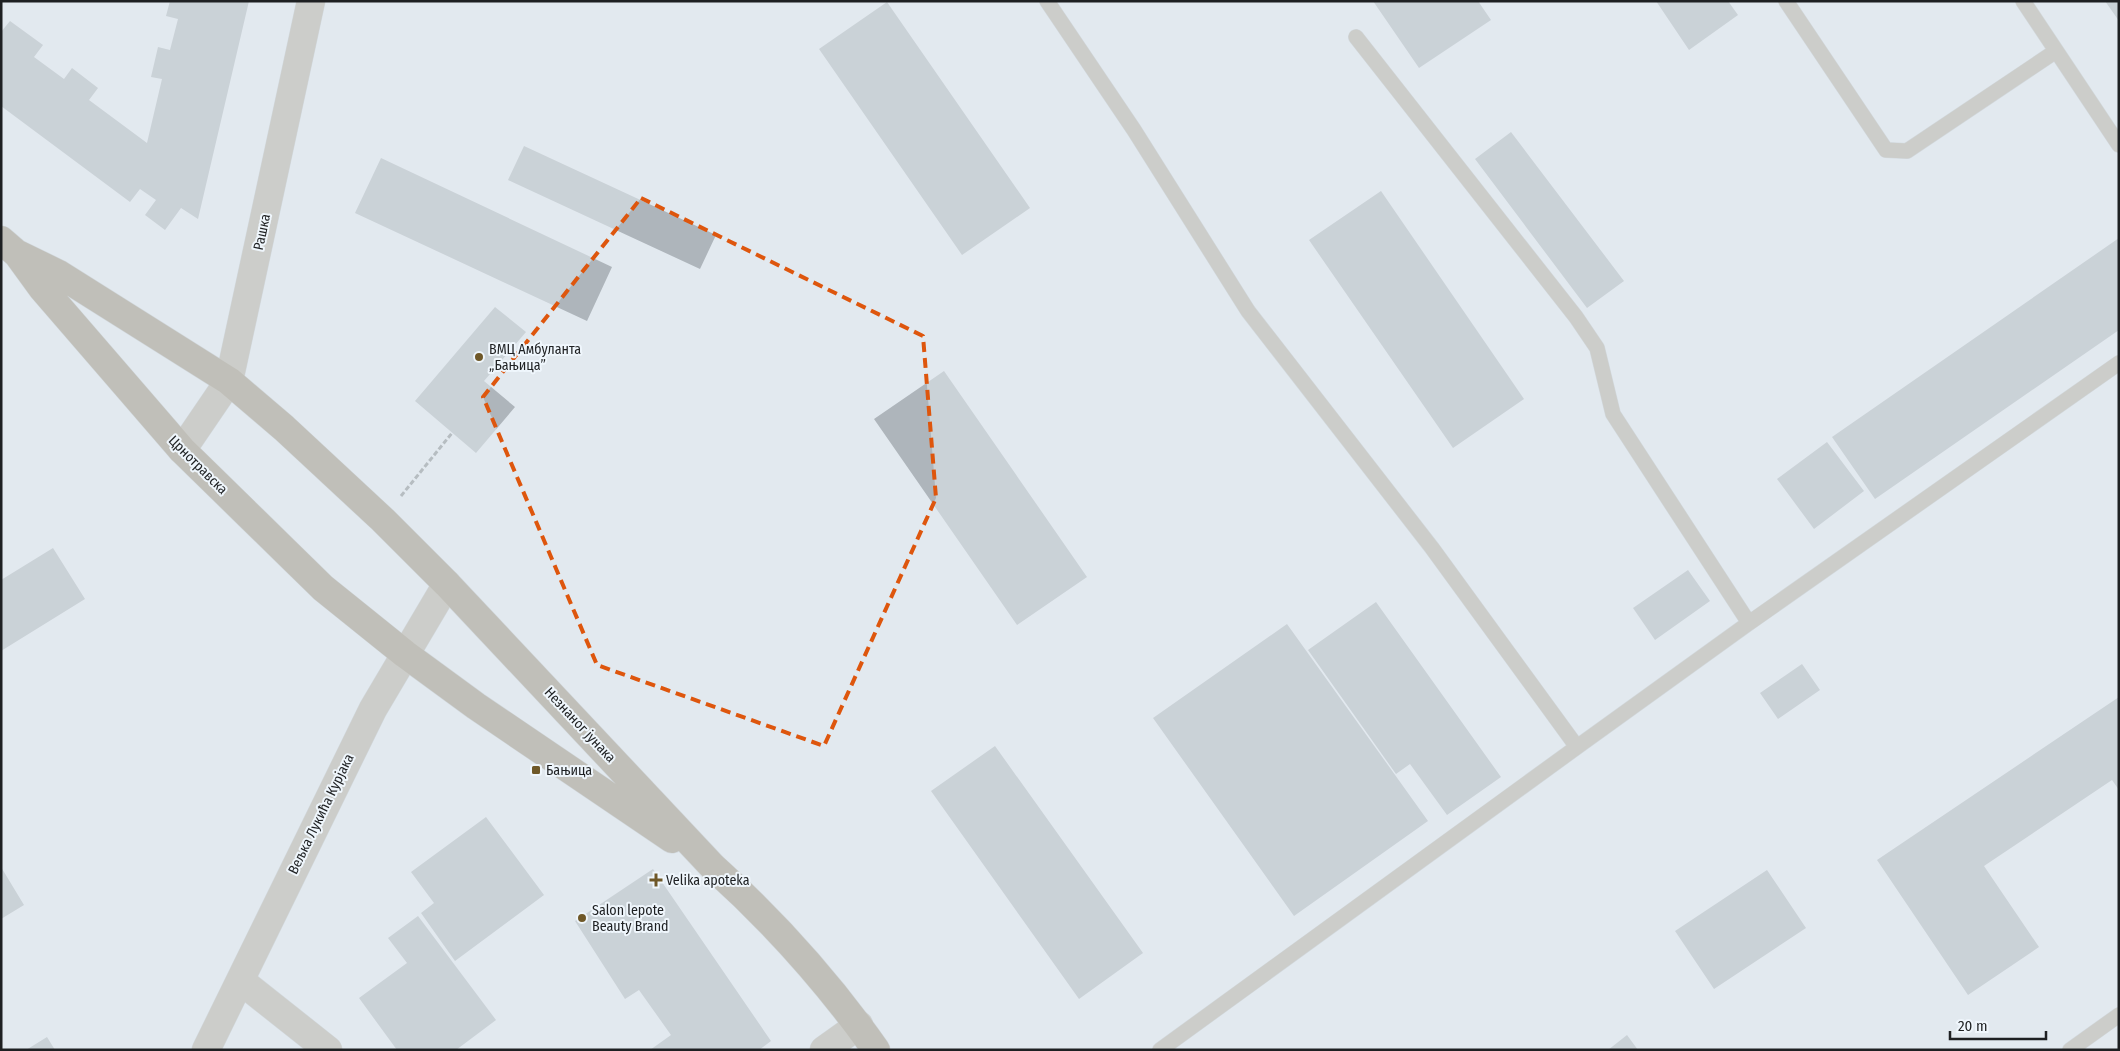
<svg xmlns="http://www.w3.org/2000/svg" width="2120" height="1051" viewBox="0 0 2120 1051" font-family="'Fira Sans Condensed',sans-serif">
	<rect width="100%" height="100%" fill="#e2e9ef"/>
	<path fill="#aeb5bb" d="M170,1H249L198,219L181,208L165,230L145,215L156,200L140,189L130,202L1,106V32L10,21L43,45L34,57L64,79L72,68L98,88L89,100L147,143L162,79L151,77L158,47L170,50L178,19L166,16Z
		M1373,1H1478L1491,20L1419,68Z
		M1656,1H1728L1738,15L1689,50Z
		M2105,1H2119V21Z
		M887,2L1030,208L962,255L819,49Z
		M1511,132L1624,281L1587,308L1475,159Z
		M524,146L716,235L700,269L508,180Z
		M381,158L612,267L587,321L355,213Z
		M1381,191L1524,399L1453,448L1309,240Z
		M2119,238V330L1875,499L1832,437Z
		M495,307L526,332L484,381L515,407L476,453L415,401Z
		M944,371L1087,577L1017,625L874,419Z
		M1827,442L1864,491L1814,529L1777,479Z
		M53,548L85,599L1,651V580Z
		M1688,570L1710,601L1655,640L1633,608Z
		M1376,602L1501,777L1447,815L1410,764L1396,774L1308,650Z
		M1287,624L1428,821L1294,916L1153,718Z
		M1802,664L1820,690L1778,719L1760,693Z
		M2119,697V790L2112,780L1984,866L2039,947L1968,995L1877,860Z
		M995,746L1143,953L1079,999L931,791Z
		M486,817L544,895L455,961L421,913L434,903L411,872Z
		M1,867L24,905L1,919Z
		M653,869L771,1041L759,1050H650L671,1035L639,990L625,999L575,921Z
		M1767,870L1806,928L1714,989L1675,931Z
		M418,916L496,1020L456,1050H397L359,998L407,963L388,938Z
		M1627,1035L1638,1050H1608Z
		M47,1037L55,1050H26Z"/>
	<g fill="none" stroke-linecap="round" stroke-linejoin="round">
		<defs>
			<path id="service" d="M1047,1L1134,130L1248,311L1432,548L1577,747L1160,1050
				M1786,1L1886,150L1907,151L2056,51
				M2023,1L2119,145
				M1356,37L1576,317L1597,348L1613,414L1749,623L1577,747
				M1749,623L2119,363
				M2070,1050L2119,1015"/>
			<path id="minor" d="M182,450L229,381L311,1
				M241,981L328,1050
				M824,1050L859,1025"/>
			<path id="tertiary" d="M206,1050L373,709L447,584"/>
			<path id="secondary" d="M1,240L16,253L59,274L229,381L284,428L383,520L447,584L713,867C774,922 828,982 876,1050
				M18,255L42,288L182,450L323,588L405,654L476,706L672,839"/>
		</defs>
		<use href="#service" stroke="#bfc5ca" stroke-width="16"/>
		<use href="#minor" stroke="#bfc5ca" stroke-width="29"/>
		<use href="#tertiary" stroke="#bfc5ca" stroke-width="29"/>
		<use href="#secondary" stroke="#bfc5ca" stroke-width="29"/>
		<path stroke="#82878b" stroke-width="3" stroke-dasharray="5 2.5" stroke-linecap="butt" d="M401,496L452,433"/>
		<use href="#service" stroke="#b2ab9d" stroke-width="15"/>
		<use href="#minor" stroke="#b2ab9d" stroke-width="28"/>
		<use href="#tertiary" stroke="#b2ab9d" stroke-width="28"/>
		<use href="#secondary" stroke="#988d79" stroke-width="28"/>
	</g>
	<path d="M0 0H2120V1051H0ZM641,198L923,336L936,498L824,746L597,665L483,397Z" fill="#e2e9ef" fill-opacity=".55" fill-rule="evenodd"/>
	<path fill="none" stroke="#de560d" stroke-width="4" stroke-dasharray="10 6" stroke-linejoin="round" d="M641,198L923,336L936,498L824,746L597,665L483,397Z"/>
	<g fill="#6f5828" stroke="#eff6fc" stroke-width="2">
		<circle cx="479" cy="357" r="5"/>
		<rect x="531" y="765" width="10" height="10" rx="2.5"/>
		<path d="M653.5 872.5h5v5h5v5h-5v5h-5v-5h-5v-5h5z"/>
		<circle cx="582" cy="918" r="5"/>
	</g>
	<g text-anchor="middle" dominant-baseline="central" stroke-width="4" stroke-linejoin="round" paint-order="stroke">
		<g font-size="14" fill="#1e2022" stroke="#eff6fc">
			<text transform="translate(262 232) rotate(-78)">Рашка</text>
			<text transform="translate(198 465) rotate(45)">Црнотравска</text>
			<text transform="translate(580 725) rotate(47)">Незнаног јунака</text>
			<text transform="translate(321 814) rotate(-64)">Вељка Лукића Курјака</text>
		</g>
		<g font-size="14" fill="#1e2022" stroke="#eff6fc" text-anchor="start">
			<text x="489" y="349">ВМЦ Амбуланта<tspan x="489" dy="16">„Бањица”</tspan></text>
			<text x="546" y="770">Бањица</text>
			<text x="666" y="880">Velika apoteka</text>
			<text x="592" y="910">Salon lepote<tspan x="592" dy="16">Beauty Brand</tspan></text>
		</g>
	</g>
	<rect width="2120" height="1051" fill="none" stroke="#1e2022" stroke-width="5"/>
	<path d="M1950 1031v8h96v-8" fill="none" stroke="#1e2022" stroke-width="2.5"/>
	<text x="1958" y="1031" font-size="15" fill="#1e2022" stroke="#eff6fc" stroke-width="4" paint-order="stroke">20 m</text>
</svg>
